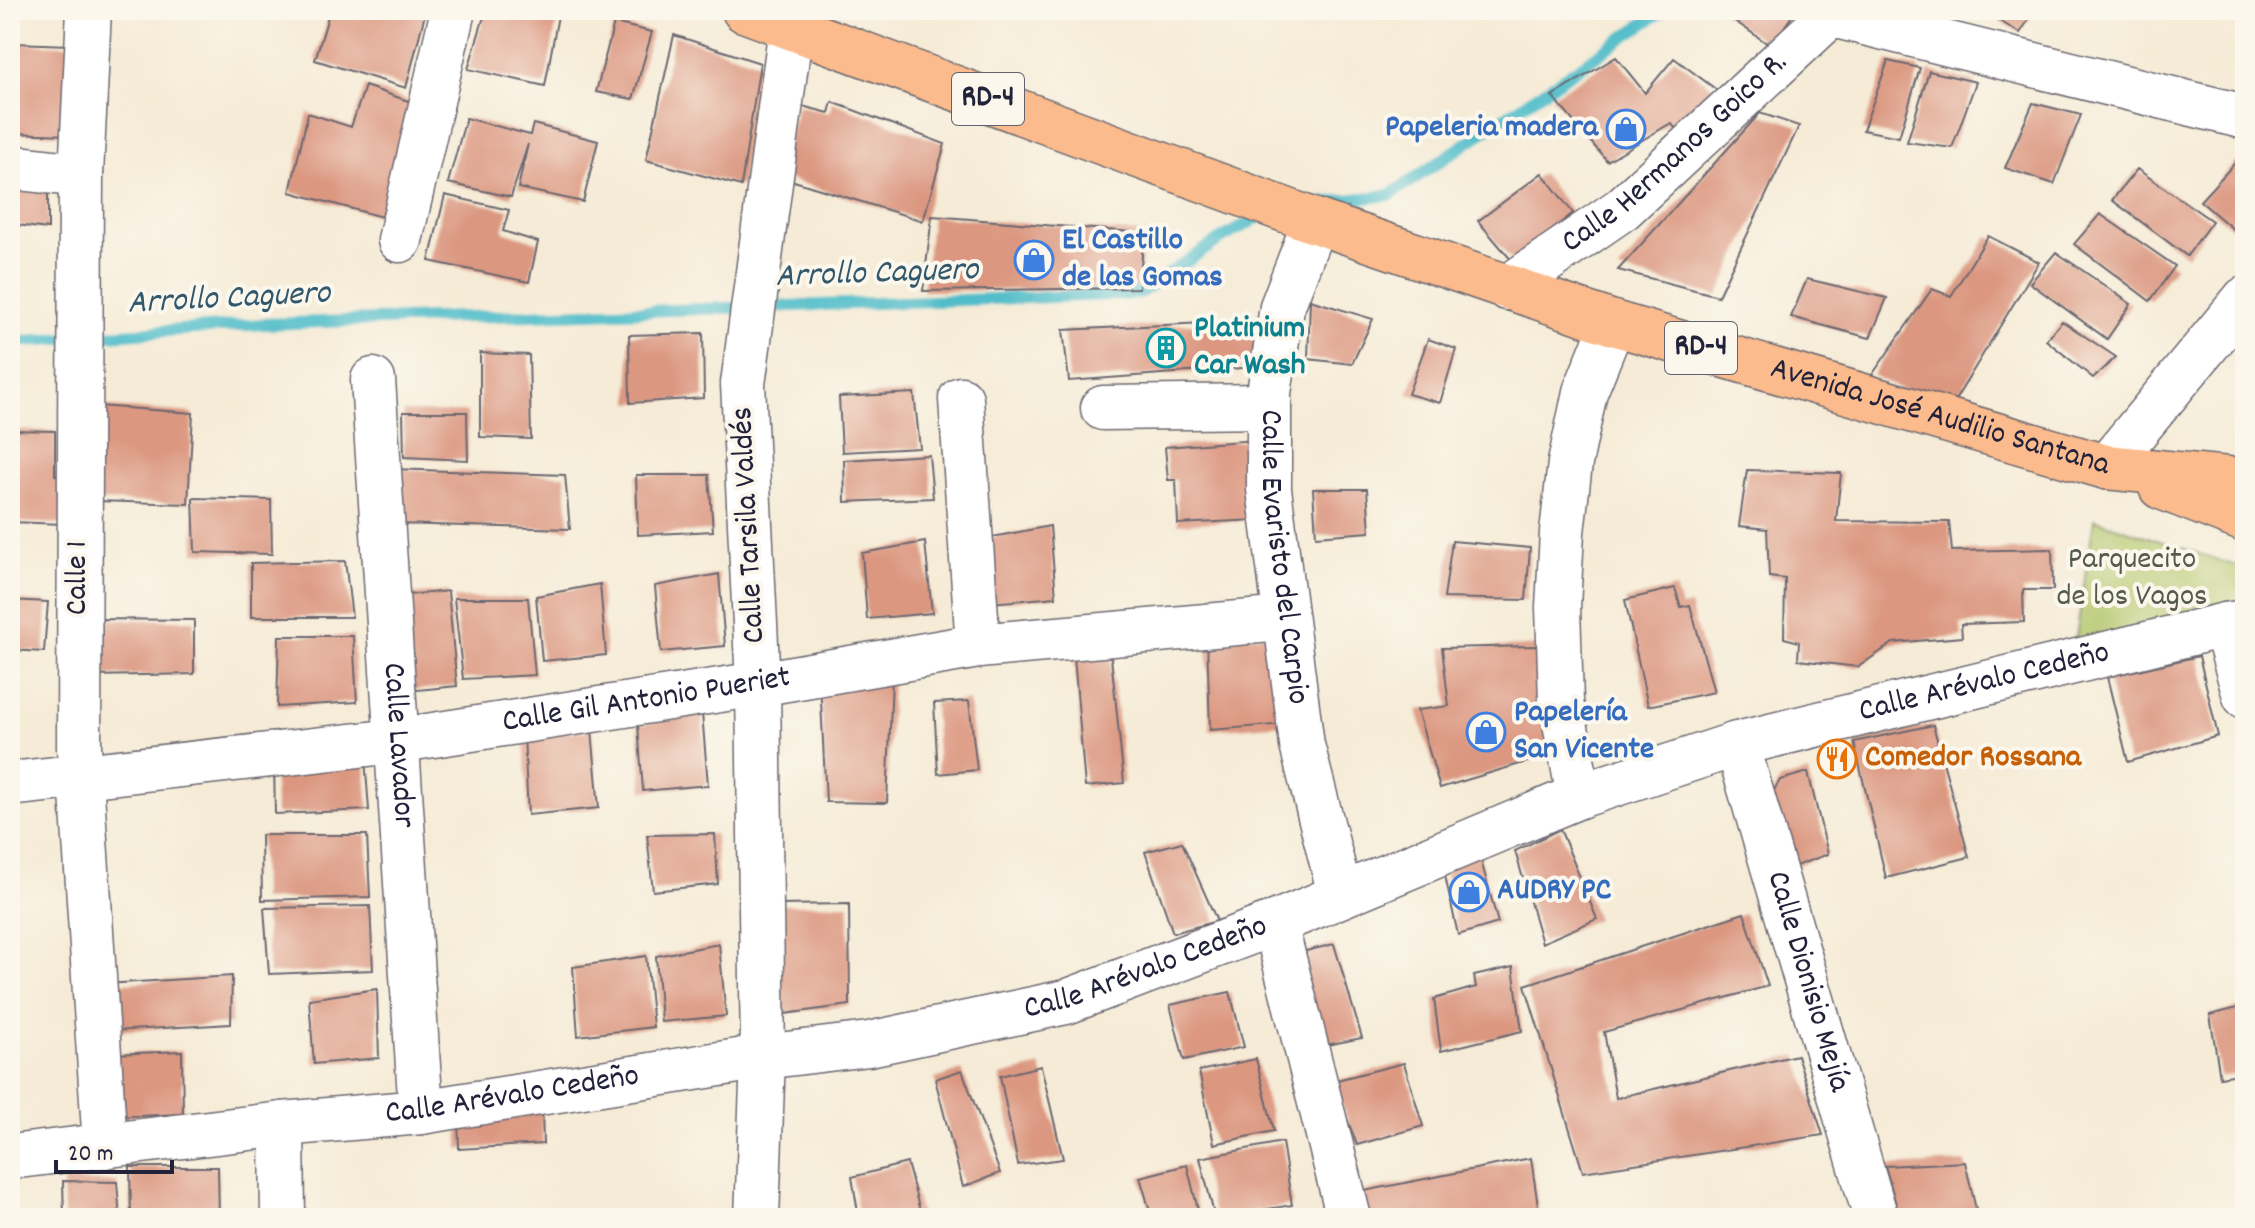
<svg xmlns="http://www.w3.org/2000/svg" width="2255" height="1228" viewBox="0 0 2255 1228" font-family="Dekko,sans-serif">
	<rect width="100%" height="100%" fill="#fbf7ec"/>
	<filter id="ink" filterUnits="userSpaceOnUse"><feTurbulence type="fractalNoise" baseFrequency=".0125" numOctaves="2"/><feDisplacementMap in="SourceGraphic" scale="16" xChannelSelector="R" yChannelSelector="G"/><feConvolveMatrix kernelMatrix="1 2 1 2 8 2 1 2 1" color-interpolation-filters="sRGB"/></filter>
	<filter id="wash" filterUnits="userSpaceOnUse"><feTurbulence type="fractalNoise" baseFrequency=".006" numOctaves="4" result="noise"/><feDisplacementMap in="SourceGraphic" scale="32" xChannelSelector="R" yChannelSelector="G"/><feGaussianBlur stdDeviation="1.8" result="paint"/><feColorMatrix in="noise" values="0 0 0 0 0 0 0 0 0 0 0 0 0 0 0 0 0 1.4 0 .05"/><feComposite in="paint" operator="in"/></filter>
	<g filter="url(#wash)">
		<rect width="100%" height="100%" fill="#f5ebd6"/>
		<path fill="#b2c66a" stroke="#6a7452" stroke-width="2" d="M2094,519L2245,569V602L2075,643Z"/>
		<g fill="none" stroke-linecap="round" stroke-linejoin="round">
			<path stroke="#51bdca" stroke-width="12" d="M1313,204L1390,195L1664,10
				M10,342L264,324L1138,294L1219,240L1264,214"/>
		</g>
		<g id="blocks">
			<path fill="#db9780" d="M330,10H426L406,88L315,60Z
				M486,10H559L545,86L468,69Z
				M1719,10H1796L1771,46Z
				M1981,10H2035L2020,33Z
				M614,23L652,32L633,99L596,92Z
				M674,35L760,63L741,186L646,160Z
				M14,43L70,45L69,135L10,133V86Z
				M1616,57L1645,93L1674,58L1718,91L1680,134L1671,123L1607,161L1552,96Z
				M1888,61L1920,68L1899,137L1863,130Z
				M1929,71L1976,82L1952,148L1907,142Z
				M365,86L414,103L382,217L290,192L308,113L351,127Z
				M832,102L945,144L923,221L778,176L798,105L829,113Z
				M2033,103L2081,115L2054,184L2005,168Z
				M1760,113L1799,126L1718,296L1618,270Z
				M466,118L530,135L533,124L598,141L583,202L518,188L528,144L511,197L448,183Z
				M2245,152V229L2240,235L2200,201Z
				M2137,169L2212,221L2187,256L2112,200Z
				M1542,173L1573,213L1513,262L1478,221Z
				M10,182L48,186V229L10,224Z
				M445,195L509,210L503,231L538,242L529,282L429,261Z
				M2100,214L2175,266L2150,301L2074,244Z
				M932,216L1144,233L1139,288L923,291Z
				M1988,236L2039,262L1948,412L1872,375L1932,289L1951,296Z
				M2056,252L2131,304L2107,339L2030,283Z
				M1807,279L1887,298L1870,338L1791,317Z
				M1310,300L1373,319L1352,364L1308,359Z
				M1265,320L1268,366L1069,381L1063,330Z
				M2062,321L2116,357L2093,378L2046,340Z
				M703,333L704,398L630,403L629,335Z
				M1428,339L1456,349L1440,403L1408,394Z
				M480,353L529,355L531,439L480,437Z
				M914,393L920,448L842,452L839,397Z
				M98,406L193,413L188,504L97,501Z
				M403,412H467L468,460L404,457Z
				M10,430L55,431V475H62L63,524L10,522Z
				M1255,440L1256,520L1178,524L1176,480H1168L1165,447Z
				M929,455L933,498L845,502L844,460Z
				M393,469L565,475L570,529L397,524Z
				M1747,470L1841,473L1836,521L1949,522L1952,551L2052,549L2053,590H2023L2024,622L1961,624L1962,637L1893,643L1858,667L1798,660L1799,642L1784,638L1785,579L1769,577L1767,529L1739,526Z
				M636,475H709L713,531L638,535Z
				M1313,489H1367L1370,532L1316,536Z
				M193,498L271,500L272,554L195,552Z
				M1050,526L1056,597L991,603L987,538Z
				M1452,541L1530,548L1526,600L1444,598Z
				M925,542L932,613L867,619L862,553Z
				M345,561L352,617H251V563Z
				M719,574L725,646L661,652L655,586Z
				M600,584L606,655L542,661L536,596Z
				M1675,588L1681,607L1690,605L1714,692L1648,706L1625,600Z
				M448,591L457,686L408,691L399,596Z
				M454,598H528L535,675L463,679Z
				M10,600L48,602L44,652L10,650Z
				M92,619L194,620V674L92,676Z
				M1277,634L1286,724L1210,730L1207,639Z
				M279,636H353L357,702L277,707Z
				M1073,645L1110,647L1124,783L1085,787Z
				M1537,646L1542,699L1553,754L1440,788L1417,710L1449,706L1442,648Z
				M2199,656L2218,736L2128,762L2107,677Z
				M892,678L887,803L826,802L820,681Z
				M969,701L977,770L938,774L934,703Z
				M702,713L708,785L643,791L638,725Z
				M1933,725L1969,857L1886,878L1854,742Z
				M592,730L599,808L528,815L524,735Z
				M365,758L369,810L275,814L274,763Z
				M1808,772L1828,854L1790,868L1770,797L1780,780Z
				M1560,829L1597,919L1542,943L1515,851Z
				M715,834L718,884L653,891L647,835Z
				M261,835H367L370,897L262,900Z
				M1182,842L1217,921L1173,933L1145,852Z
				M1479,853L1498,923L1458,935L1442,862Z
				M849,904L850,1005L777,1015L776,905Z
				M370,906L373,970L269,974L264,908Z
				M1744,913L1768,986L1604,1032L1616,1098L1797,1055L1823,1135L1583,1172L1525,985Z
				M719,944L726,1016L661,1022L656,956Z
				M1334,944L1362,1038L1321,1046L1298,953Z
				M646,956L653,1027L578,1036L573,967Z
				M1513,967L1522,1031L1441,1051L1434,999L1476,987L1474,976Z
				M232,976L231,1024L112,1031L106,984Z
				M377,989L379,1058L314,1064L309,999Z
				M1230,992L1244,1047L1184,1060L1170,1005Z
				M2245,1006V1073L2220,1077L2210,1015Z
				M182,1051L183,1114L115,1117L114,1054Z
				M1256,1059L1274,1131L1214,1144L1199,1071Z
				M1404,1063L1423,1126L1357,1145L1333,1081Z
				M1041,1066L1063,1159L1018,1165L1000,1076Z
				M962,1070L1000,1173L963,1187L935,1079Z
				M542,1107L543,1144L459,1149L458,1116Z
				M1282,1142L1292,1205L1215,1218L1200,1158Z
				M1531,1158L1539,1213L1507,1218H1363L1359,1192Z
				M1965,1162L1978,1218H1900L1885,1166Z
				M907,1163L922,1218H859L852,1177Z
				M1187,1165L1200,1218H1152L1140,1177Z
				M130,1167H218L219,1218H131Z
				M63,1181L117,1182L120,1218H64Z"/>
		</g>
	</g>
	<g filter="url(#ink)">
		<use href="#blocks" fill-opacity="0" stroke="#6c6871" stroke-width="2"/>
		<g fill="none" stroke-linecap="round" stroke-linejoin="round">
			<defs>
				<g id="minor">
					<path d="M89,10L81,175L79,747L105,1146"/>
					<path d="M1832,15L2245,117"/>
					<path d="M10,167L81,175"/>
					<path id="s1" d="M1315,221L1282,307L1269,393V489L1302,745L1340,894"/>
					<path d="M400,240L453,10"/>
					<path id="s2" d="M1507,288L1622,209L1836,10"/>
					<path id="s3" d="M373,380L421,1112"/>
					<path d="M961,399L978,646"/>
					<path d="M1103,408L1269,406"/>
					<path d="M2106,467L2245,299"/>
					<path d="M2225,625L2245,696"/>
					<path id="s4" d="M1737,744L1876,1218"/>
					<path id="s5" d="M10,784L395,741L758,684L978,646L1284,619"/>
					<path d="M1579,796L1561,702L1558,607L1562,532L1570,463L1585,392L1613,323"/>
					<path d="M1275,923L1349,1218"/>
					<path d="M282,1124L283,1218"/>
					<path id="s6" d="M10,1157L282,1124L421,1112L763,1057L869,1044L1066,1002L1275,923L1579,796L1737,744L2225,625L2245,622"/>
					<path d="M757,1218L763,1057L758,684L743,384L791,27"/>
				</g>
				<g id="major">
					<path id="s7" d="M744,10L1315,221L1613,323L2106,467L2228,479L2245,485"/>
					<path d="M2161,487L2245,520"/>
				</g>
			</defs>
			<use href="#minor" stroke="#6c6871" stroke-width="47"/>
			<use href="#major" stroke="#6c6871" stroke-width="47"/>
			<use href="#minor" stroke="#fff" stroke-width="44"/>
			<use href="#major" stroke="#fbbb8c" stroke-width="44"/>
		</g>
	</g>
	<defs>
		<symbol id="shop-ring" viewBox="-11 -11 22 22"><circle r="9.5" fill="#fbf7ec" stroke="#3f7fe0" stroke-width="1.5"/><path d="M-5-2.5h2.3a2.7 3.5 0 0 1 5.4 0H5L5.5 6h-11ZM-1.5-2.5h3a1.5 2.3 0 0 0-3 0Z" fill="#3f7fe0"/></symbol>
		<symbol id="building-ring" viewBox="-11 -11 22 22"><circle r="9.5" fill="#fbf7ec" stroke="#0f9aa8" stroke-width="1.5"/><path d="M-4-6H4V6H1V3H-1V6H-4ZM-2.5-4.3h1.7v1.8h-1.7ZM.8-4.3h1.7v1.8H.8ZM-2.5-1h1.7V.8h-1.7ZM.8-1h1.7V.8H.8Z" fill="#0f9aa8"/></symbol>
		<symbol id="restaurant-ring" viewBox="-11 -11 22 22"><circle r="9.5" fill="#fbf7ec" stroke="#e8710a" stroke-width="1.5"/><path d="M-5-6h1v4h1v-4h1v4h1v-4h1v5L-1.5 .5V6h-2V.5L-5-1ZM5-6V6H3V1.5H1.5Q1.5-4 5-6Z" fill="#e8710a"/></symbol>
	</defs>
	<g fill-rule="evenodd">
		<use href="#shop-ring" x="1604" y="107" width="44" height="44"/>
		<use href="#shop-ring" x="1012" y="238" width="44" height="44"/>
		<use href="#building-ring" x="1144" y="326" width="44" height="44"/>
		<use href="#shop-ring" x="1464" y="710" width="44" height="44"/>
		<use href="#restaurant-ring" x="1815" y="737" width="44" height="44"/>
		<use href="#shop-ring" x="1447" y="870" width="44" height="44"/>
	</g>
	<g text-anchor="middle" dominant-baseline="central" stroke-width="8" stroke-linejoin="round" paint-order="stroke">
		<g fill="#fbf7ec" stroke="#636270" stroke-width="2">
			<rect x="952" y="73" width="72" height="52" rx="6"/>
			<rect x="1665" y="322" width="72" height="52" rx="6"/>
		</g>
		<g font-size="30" font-weight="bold" fill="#22223b">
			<text x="988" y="99">RD-4</text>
			<text x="1701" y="348">RD-4</text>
		</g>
		<g font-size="32" font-weight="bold" fill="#366cbe" stroke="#fbf7ec" text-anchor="start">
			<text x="1598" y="129" text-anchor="end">Papeleria madera</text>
			<text x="1062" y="242">El Castillo<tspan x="1062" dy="37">de las Gomas</tspan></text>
			<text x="1514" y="714">Papelería<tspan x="1514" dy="37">San Vicente</tspan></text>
			<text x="1497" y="892">AUDRY PC</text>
		</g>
		<g font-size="32" fill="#22223b" stroke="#fbf7ec">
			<text stroke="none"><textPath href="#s2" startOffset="216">Calle Hermanos Goico R.</textPath></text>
			<text stroke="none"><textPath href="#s7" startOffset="1264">Avenida José Audilio Santana</textPath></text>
			<text transform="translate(750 525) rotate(-93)">Calle Tarsila Valdés</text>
			<text stroke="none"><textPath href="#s1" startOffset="344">Calle Evaristo del Carpio</textPath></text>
			<text transform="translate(79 578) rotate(-90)">Calle 1</text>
			<text stroke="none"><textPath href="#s6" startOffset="2042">Calle Arévalo Cedeño</textPath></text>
			<text stroke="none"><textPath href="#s5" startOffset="642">Calle Gil Antonio Pueriet</textPath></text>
			<text stroke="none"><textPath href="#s3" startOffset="366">Calle Lavador</textPath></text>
			<text stroke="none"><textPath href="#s6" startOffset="1154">Calle Arévalo Cedeño</textPath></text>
			<text stroke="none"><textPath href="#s4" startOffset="248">Calle Dionisio Mejía</textPath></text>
			<text stroke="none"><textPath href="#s6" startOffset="506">Calle Arévalo Cedeño</textPath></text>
		</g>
		<g font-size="32" font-weight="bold" fill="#0d838f" stroke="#fbf7ec" text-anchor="start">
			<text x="1194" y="330">Platinium<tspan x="1194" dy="37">Car Wash</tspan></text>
		</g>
		<g font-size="32" fill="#545b4b" stroke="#fbf7ec">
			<text x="2132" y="561">Parquecito<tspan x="2132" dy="37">de los Vagos</tspan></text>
		</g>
		<g font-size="32" font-weight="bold" fill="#c56008" stroke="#fbf7ec" text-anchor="start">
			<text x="1865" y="759">Comedor Rossana</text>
		</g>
		<g font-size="34" font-style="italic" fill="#32586d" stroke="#fbf7ec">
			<text transform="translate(877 275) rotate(-2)">Arrollo Caguero</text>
			<text transform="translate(229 300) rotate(-3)">Arrollo Caguero</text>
		</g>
	</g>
	<rect width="2255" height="1228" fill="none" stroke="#fbf7ec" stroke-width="40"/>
	<path d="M56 1160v12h116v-12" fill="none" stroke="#22223b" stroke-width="4"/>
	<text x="68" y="1160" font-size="24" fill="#22223b" stroke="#fbf7ec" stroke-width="6" paint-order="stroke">20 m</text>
</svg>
